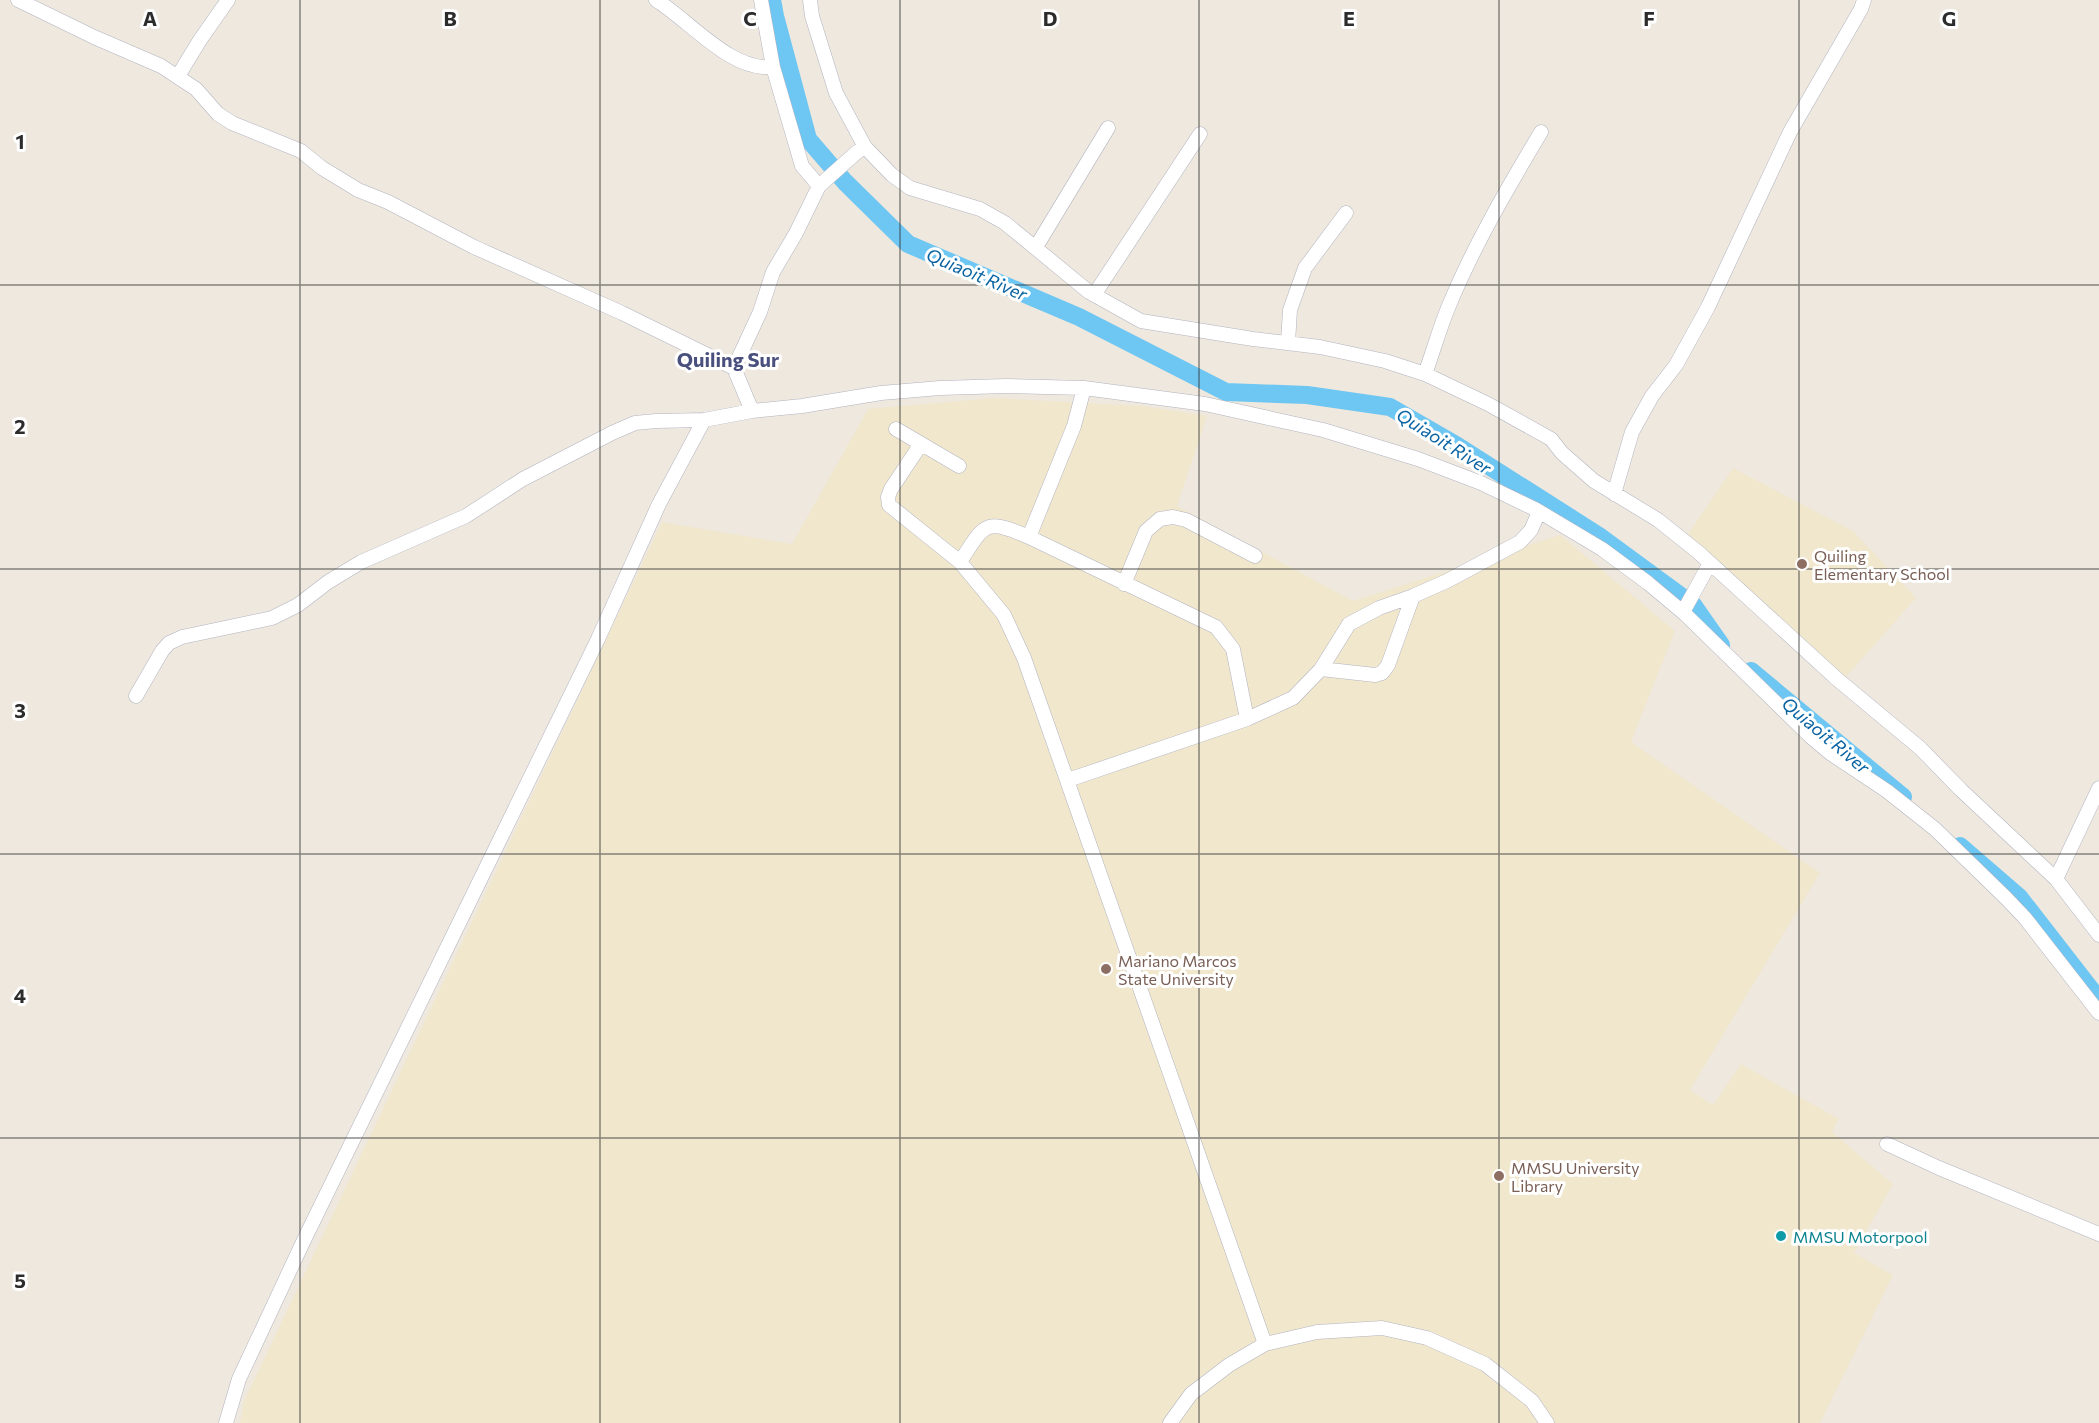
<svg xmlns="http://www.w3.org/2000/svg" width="2099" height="1423" viewBox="0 0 2099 1423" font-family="Commissioner,sans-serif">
	<rect width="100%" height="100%" fill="#eee8de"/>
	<path fill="#f0e7cd" d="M994,398L1142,406L1207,416L1177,506L1353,601L1560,535L1675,631L1631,742L1820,873L1690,1090L1713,1105L1741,1064L1839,1119L1832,1132L1893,1184L1854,1253L1893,1275L1820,1423H240L244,1401L662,522L792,544L868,409Z
		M1733,468L1853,531L1916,598L1845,678L1688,534Z"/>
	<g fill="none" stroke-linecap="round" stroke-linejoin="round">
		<path stroke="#6ec6f3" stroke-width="18" d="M772,0L775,16L808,139L845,182L908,244L1079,317L1226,392L1307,395L1390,407L1456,445L1599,536L1693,605L1721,645
			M1751,671L1903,797
			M1960,846L2019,897L2099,1000"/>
		<defs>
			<path id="minor" d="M18,0L94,37L161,66L196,89L218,114L232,123L301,151L322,168L358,190L388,202L474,247L622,313L734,368L752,411
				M656,0C689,20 731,72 773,67
				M761,0L773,67L802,166L819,186
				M810,0L812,16L836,93L865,147L892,175L910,188L980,209L1005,223L1089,292L1141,321L1253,339L1320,347L1385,361L1425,374L1488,404L1551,439L1562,453L1594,481L1658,520L1698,552L1837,679L1920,748L1961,790L2056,879L2099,935
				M178,76L200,40L228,0
				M1036,247L1108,128
				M1094,295L1200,134
				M1288,343L1290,310L1305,268L1346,213
				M734,368L760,312L773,272L796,233L819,186L857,152L865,147
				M1425,374C1433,352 1439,330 1448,308C1473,247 1507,189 1541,132
				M896,429L959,466
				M921,444L891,489L888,497L889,505L960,562L1004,615L1024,658L1265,1344
				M1614,494L1632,432L1652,396L1676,365L1708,307L1790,132L1861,9L1864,0
				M1029,537L1074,426L1084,388
				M960,562C985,523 985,518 1029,537L1216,627L1233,649L1247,719
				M1124,584L1146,531L1160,519L1173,517L1186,520L1255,556
				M1683,612L1710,563
				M1321,669L1375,675L1382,673L1388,665L1413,596
				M136,696L162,651L169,643L182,637L272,618L298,605L328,582L361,562L466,516L523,479L612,433L635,423L656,421L704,420L752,411L802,406L881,393L940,388L1006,386L1084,388L1205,404L1323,430L1418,459L1481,483L1535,509L1602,549L1648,583L1685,614L1811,737L1830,753L1887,791L1935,829L2006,898L2025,918L2099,1013
				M1068,780L1247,719L1293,698L1321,669L1349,624L1379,608L1413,596L1447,581L1520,542L1531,530L1539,512
				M2056,879L2099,788
				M1887,1144L1939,1168L2099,1234
				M226,1423L239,1379L304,1240L598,639L659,504L704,420
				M1170,1423L1191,1394L1229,1365L1265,1344L1317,1332L1382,1328L1427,1338L1485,1364L1532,1401L1547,1423"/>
		</defs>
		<use href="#minor" stroke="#b2b3c0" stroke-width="15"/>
		<use href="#minor" stroke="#fff" stroke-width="14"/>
	</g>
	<path fill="none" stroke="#2c2c2c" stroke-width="1.5" stroke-opacity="0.55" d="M300,0V1423M600,0V1423M900,0V1423M1199,0V1423M1499,0V1423M1799,0V1423M0,285H2099M0,569H2099M0,854H2099M0,1138H2099"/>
	<g fill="#8d6e63" stroke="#fff" stroke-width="2">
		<circle cx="1802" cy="564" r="6"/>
		<circle cx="1106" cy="969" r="6"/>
		<circle cx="1499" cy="1176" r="6"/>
	</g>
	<circle fill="#0f9aa8" stroke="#fff" stroke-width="2" cx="1781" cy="1236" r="6"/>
	<g text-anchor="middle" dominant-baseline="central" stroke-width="6" stroke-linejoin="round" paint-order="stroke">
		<g font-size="16" fill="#785e54" stroke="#fff" text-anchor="start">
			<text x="1814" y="555">Quiling<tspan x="1814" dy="18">Elementary School</tspan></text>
			<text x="1118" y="960">Mariano Marcos<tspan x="1118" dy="18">State University</tspan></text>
			<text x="1511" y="1167">MMSU University<tspan x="1511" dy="18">Library</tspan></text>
		</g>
		<g font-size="16" fill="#0d838f" stroke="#fff" text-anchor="start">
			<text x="1793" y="1236">MMSU Motorpool</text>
		</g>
		<g font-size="18" font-style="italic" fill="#0963a2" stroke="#fff">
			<text transform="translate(977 274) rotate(23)">Quiaoit River</text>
			<text transform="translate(1444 441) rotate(32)">Quiaoit River</text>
			<text transform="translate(1826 735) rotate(40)">Quiaoit River</text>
		</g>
		<g font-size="20" font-weight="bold" fill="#4a507e" stroke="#fff">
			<text x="728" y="359">Quiling Sur</text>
		</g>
	</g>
	<g font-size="20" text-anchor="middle" font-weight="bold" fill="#2c2c2c" stroke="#fff" stroke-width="6" stroke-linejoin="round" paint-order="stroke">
		<text x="150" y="26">A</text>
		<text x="450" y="26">B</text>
		<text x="750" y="26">C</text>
		<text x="1050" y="26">D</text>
		<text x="1349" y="26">E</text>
		<text x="1649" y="26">F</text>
		<text x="1949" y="26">G</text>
		<text x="20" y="149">1</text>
		<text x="20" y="434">2</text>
		<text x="20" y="718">3</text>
		<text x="20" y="1003">4</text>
		<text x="20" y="1288">5</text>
	</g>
</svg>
